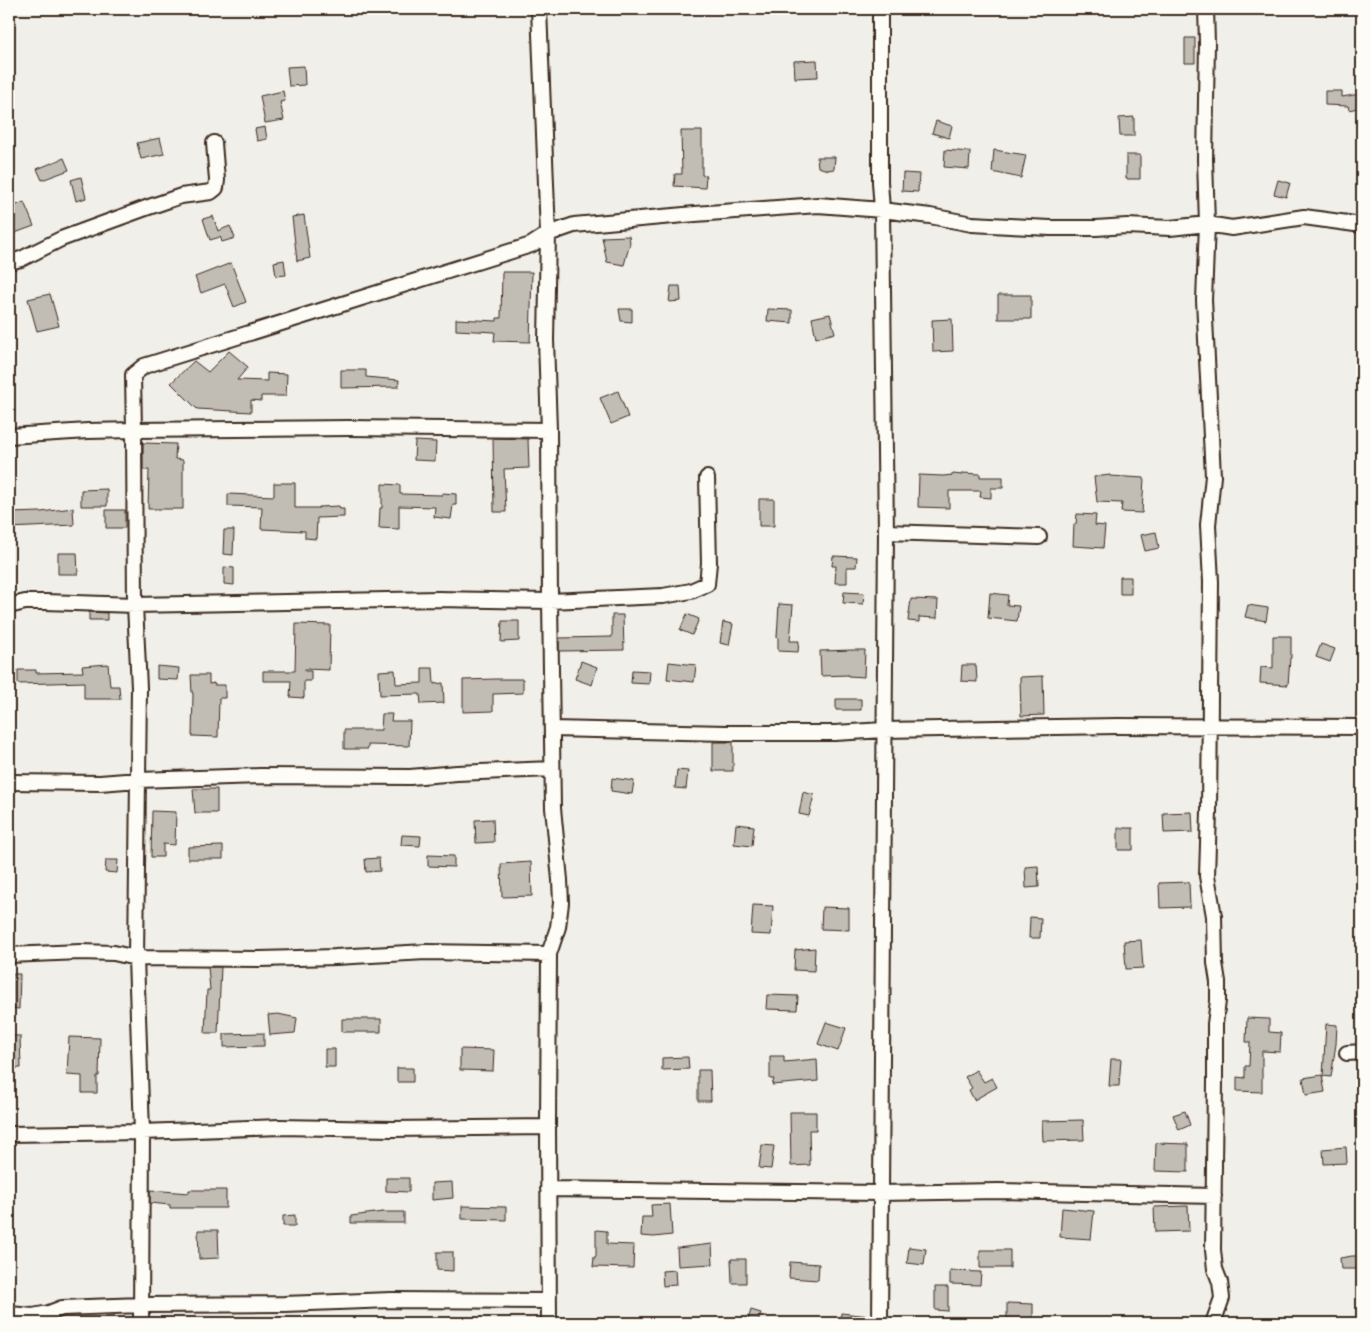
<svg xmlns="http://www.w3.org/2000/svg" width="1371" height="1332" viewBox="0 0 1371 1332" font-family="'Patrick Hand',sans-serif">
	<rect width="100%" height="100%" fill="#f1efea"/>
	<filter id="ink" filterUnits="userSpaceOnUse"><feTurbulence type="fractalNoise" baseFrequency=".02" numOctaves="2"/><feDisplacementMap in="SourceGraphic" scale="10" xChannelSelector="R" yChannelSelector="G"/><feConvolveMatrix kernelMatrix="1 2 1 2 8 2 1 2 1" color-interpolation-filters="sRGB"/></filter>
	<g filter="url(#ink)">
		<path fill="#c1bcb4" stroke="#3b2a1e" d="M1185,38H1195V63H1185Z
			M817,60L818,77L795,78L794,61Z
			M304,66L305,85L289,86L287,67Z
			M283,91L285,101L280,102L284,120L265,123L260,96Z
			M1325,91H1342V97L1360,94L1362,107L1349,110L1348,106L1325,105Z
			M1134,117V136H1120L1119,118Z
			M936,121L952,126L949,138L932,133Z
			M265,127L267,139L257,141L255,129Z
			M681,131H702V175L706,176L705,188L674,186L675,174H682Z
			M160,138L164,154L141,159L137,143Z
			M945,150L970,152L969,169L944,167Z
			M994,150L1026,155L1021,178L992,172Z
			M1126,155H1140V179H1126Z
			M817,157H835L834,169L828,170L818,167Z
			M64,158L69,170L42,180L37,169Z
			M903,173L919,174L918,192L902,191Z
			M81,177L86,198L76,201L71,180Z
			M1278,180L1290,183L1286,197L1274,194Z
			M24,202L34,226L15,233L9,216V208Z
			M304,215L310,258L297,261L292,217Z
			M213,216L218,231L230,226L235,238L222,242L220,236V237L210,240L203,219Z
			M629,236L630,243L624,265L607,262L602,237Z
			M284,260L286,275L276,276L274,262Z
			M231,263L246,302L234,307L225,284L201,293L195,277Z
			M502,272H532L530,342L494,341L495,332L456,330V319L497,321V318H501Z
			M671,286H680L681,301L669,302Z
			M50,294L59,326L37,331L28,299Z
			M998,295H1031V319H998Z
			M619,309H632V322L621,321Z
			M768,309L792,310V323L767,321Z
			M830,314L835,333L816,338L812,318Z
			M952,319L953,351L933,352L932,320Z
			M229,351L248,367L237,380L267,381V373L287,374L286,396H261V401L251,400V412L197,409L171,383L194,361L208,372Z
			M341,370H366V377L399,380L398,387L341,388Z
			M618,391L628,417L611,424L600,398Z
			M493,438L528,439L529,468L504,469L506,512H494Z
			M415,441L436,442L435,461L414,460Z
			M143,443L176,444L175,459L183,460V509H148L149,470H143Z
			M962,473L980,474V477H1003V488H991V498L980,497L981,491H949V508L918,507L919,475L943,476L953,475V474L962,475Z
			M1110,475V476L1144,478L1142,513L1121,512L1122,503L1097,502L1094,477Z
			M274,483H295V508H319V507L339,506L340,509H344V517L317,518L316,539L305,538V531L261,529L262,507L228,506V494L274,496Z
			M382,484L400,485V494L442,495V493L456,494V505H453L451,519L434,517L435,507L399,506V529L379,528L380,508H382Z
			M107,489V506H81V490Z
			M759,499H774V526H759Z
			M73,508L74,525L9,528V513L41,512Z
			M106,510H125V528H106Z
			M1077,514L1096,515L1095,525L1105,526L1103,548L1073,546L1074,524H1076Z
			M224,530H234L233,555L223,554Z
			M1156,532L1159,548L1145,551L1141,535Z
			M58,553H77L78,574H58Z
			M833,556L857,557L856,567H847V583H835L836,566H832Z
			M224,567L234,568V585L224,584Z
			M1120,577H1131V594H1120Z
			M844,592L864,593L863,604L843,603Z
			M990,593L1008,595L1007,605L1019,606L1017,621L988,618Z
			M911,599L938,600L937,618L919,617V622L908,621Z
			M779,604L793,605L790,641H799L798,652L778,651V637H777Z
			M1248,605L1268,608L1266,621L1245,617Z
			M89,612L107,613V620H89Z
			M687,614L699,619L692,635L680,630Z
			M612,615H623L624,650L559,651V638L612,637Z
			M502,621H519V641L501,642Z
			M723,622L733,624L729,645L720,643Z
			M296,624L330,625L329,670L305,669V671H311V681H304V698L290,697L291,681H263V671H295Z
			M1273,636H1291V658H1290L1288,685L1260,683L1261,667L1273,668Z
			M1321,644L1335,649L1330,662L1316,657Z
			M853,650H865L864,677L848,676V675L821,676L820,651Z
			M581,661L597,667L592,685L575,679Z
			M669,662L696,665L694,682L667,679Z
			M108,664L110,686H119L120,699H84V682L18,684V670H36V673L83,672L82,666Z
			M962,665H976L977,682L961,681Z
			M157,666L179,668L178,680L157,679Z
			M422,668H433L434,684L443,683L444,703L421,704L420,694L380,695L379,671L395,670L396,684L422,683Z
			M632,670L650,671L649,684L631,683Z
			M191,675H209V684L214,683V685H225V698H219L218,737L192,736L193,693H192Z
			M1043,676L1044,715L1021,716L1020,677Z
			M496,679H523V693L493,694V711L463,712V680Z
			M836,699H861V710H836Z
			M382,714H392L391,721H410L409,746L368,745V749H344V730H381Z
			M713,742H733V771H713Z
			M677,770L688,771L686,789L675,788Z
			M612,778L634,781L632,794L611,791Z
			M193,789H217V813H195Z
			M803,792L814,795L809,816L799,814Z
			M152,811L176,812L175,845L163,844V857H151Z
			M1192,812L1193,832L1164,833L1163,813Z
			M493,819L494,842L476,843L475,820Z
			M736,824L754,826L752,846L734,844Z
			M1118,828H1133V850H1118Z
			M402,835L421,836L420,846L401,845Z
			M223,846V859H188V847Z
			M428,855L454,856V867L428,866Z
			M379,858L380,871L366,872L365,859Z
			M106,860H118L117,873L105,872Z
			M531,862L532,896L502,897L501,864Z
			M1038,866L1039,887L1026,888L1025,867Z
			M1189,882L1190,907L1160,908L1159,883Z
			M753,905L773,906L771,935L751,934Z
			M822,907L849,908V930L821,929Z
			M1030,917L1041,918L1040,938H1029Z
			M1141,940L1143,968L1126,969L1124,941Z
			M815,948L814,971L794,970L795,950Z
			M208,967H221L218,1033H205L207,990H210Z
			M9,974H20L19,1009L9,1008Z
			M767,995L798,996L797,1010L766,1009Z
			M278,1014L297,1018L295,1033L270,1035L268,1015Z
			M1247,1018L1269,1019V1032L1281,1033L1280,1052L1262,1051V1092L1237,1091V1077L1245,1078V1066H1249L1250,1042H1246Z
			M342,1019H381V1032H342Z
			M826,1022L846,1028L838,1051L818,1044Z
			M1326,1024L1337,1025L1336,1044L1331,1077L1323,1076Z
			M264,1033V1046L224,1047V1034Z
			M9,1036H20L21,1068H9Z
			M69,1037L100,1038L99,1076H97V1093H82V1076L67,1075Z
			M325,1049H335V1067H325Z
			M460,1049L494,1050L493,1071L460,1070Z
			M770,1056H784V1062L817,1059L818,1081L772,1085L774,1079H770Z
			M688,1057L689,1069L662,1070V1058Z
			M1111,1059H1121L1119,1086H1109Z
			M397,1068H413V1082H397Z
			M698,1070H710L711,1101H698Z
			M976,1070L984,1082L992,1078L997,1087L974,1100L969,1090L972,1088L965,1077Z
			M1322,1075L1325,1092L1306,1095L1303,1078Z
			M1185,1111L1190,1125L1179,1130L1173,1115Z
			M790,1112H816V1130H809L810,1165L791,1166Z
			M1083,1120L1084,1140L1043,1141L1042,1121Z
			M1156,1143L1188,1144V1172L1155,1171Z
			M762,1145L774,1146L771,1169L759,1168Z
			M1346,1147L1347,1163L1324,1164L1323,1149Z
			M386,1178H409V1192L386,1191Z
			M452,1182L453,1198L432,1200V1183Z
			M150,1190L189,1193V1190H226V1208H170V1205L150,1203Z
			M670,1204L672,1235L654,1237L641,1236L642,1217H652L651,1205Z
			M462,1206L506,1207V1220L462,1219Z
			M1188,1206L1189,1231L1155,1232L1154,1207Z
			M1062,1208L1094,1211L1091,1239L1060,1237Z
			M383,1212H404V1223H351V1216Z
			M295,1215V1226H283V1216Z
			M198,1230H218L219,1258L199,1259Z
			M596,1230L607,1231V1244L634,1245L633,1268L593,1267L594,1257H596Z
			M712,1244L713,1264L678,1266L677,1248Z
			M909,1247L926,1249L924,1265L907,1263Z
			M980,1250H1010V1268H980Z
			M437,1252H453V1271L437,1270Z
			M1352,1256H1362V1269H1341L1340,1258Z
			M731,1259H746V1283H732Z
			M790,1262L819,1264L818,1280L789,1278Z
			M675,1270L676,1285L663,1286L662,1271Z
			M950,1271L981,1272L980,1285L950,1284Z
			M935,1287H948V1311L935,1310Z
			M1007,1303L1033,1304V1323H1007Z
			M751,1310L761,1313L758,1323H747Z
			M841,1313L870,1316V1323H840Z"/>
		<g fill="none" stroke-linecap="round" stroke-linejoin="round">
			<defs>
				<path id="minor" d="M880,9V182L882,210L886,532L880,1323
					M1206,9L1207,43L1205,159L1207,224L1204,300L1213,476L1208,525L1211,582L1209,812L1207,876L1214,916L1215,963L1218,982V1001L1215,1024V1082L1213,1250L1215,1269L1220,1282L1222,1298L1213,1323
					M9,262L21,259L61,239L146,208L181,196L211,192L216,188L217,180L214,143
					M549,430L546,340L548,234L574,225L695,214L818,205L882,210L930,216L972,224L1050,228H1096L1127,226L1170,228L1207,224L1232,228L1304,217L1362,225
					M9,436L88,431L134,430L133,375L144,366L531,245L548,234L539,9
					M886,532L1039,537
					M9,606L25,602H45L135,605L438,599L550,601L663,596L691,591L707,584L709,563L707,478
					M552,729L726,733H835L884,730L1117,726L1362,727
					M9,782L100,783L138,780L260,776L410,777L457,773L552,769
					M9,955L80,952L114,953L136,958L260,959L335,957L426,952L549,954
					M1347,1053L1362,1052
					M9,1134L142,1132L279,1127L392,1129L548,1127
					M548,1189L880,1193L998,1191L1214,1196
					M9,1314L33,1316L49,1313L62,1308L141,1305L284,1304L391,1300L549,1301
					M141,1323L142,1132L136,958L139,688L135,605L134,430L348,428L549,430L550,601L553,808L560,880L561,903L558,927L549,954L548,1127L549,1323"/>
			</defs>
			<use href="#minor" stroke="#3b2a1e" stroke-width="18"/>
			<use href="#minor" stroke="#fdfcf7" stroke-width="14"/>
		</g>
	</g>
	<rect width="1371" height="1332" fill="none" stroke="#fdfcf7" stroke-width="30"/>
	<rect x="15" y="15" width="1341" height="1302" fill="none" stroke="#3b2a1e" stroke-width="2" filter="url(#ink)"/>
</svg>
